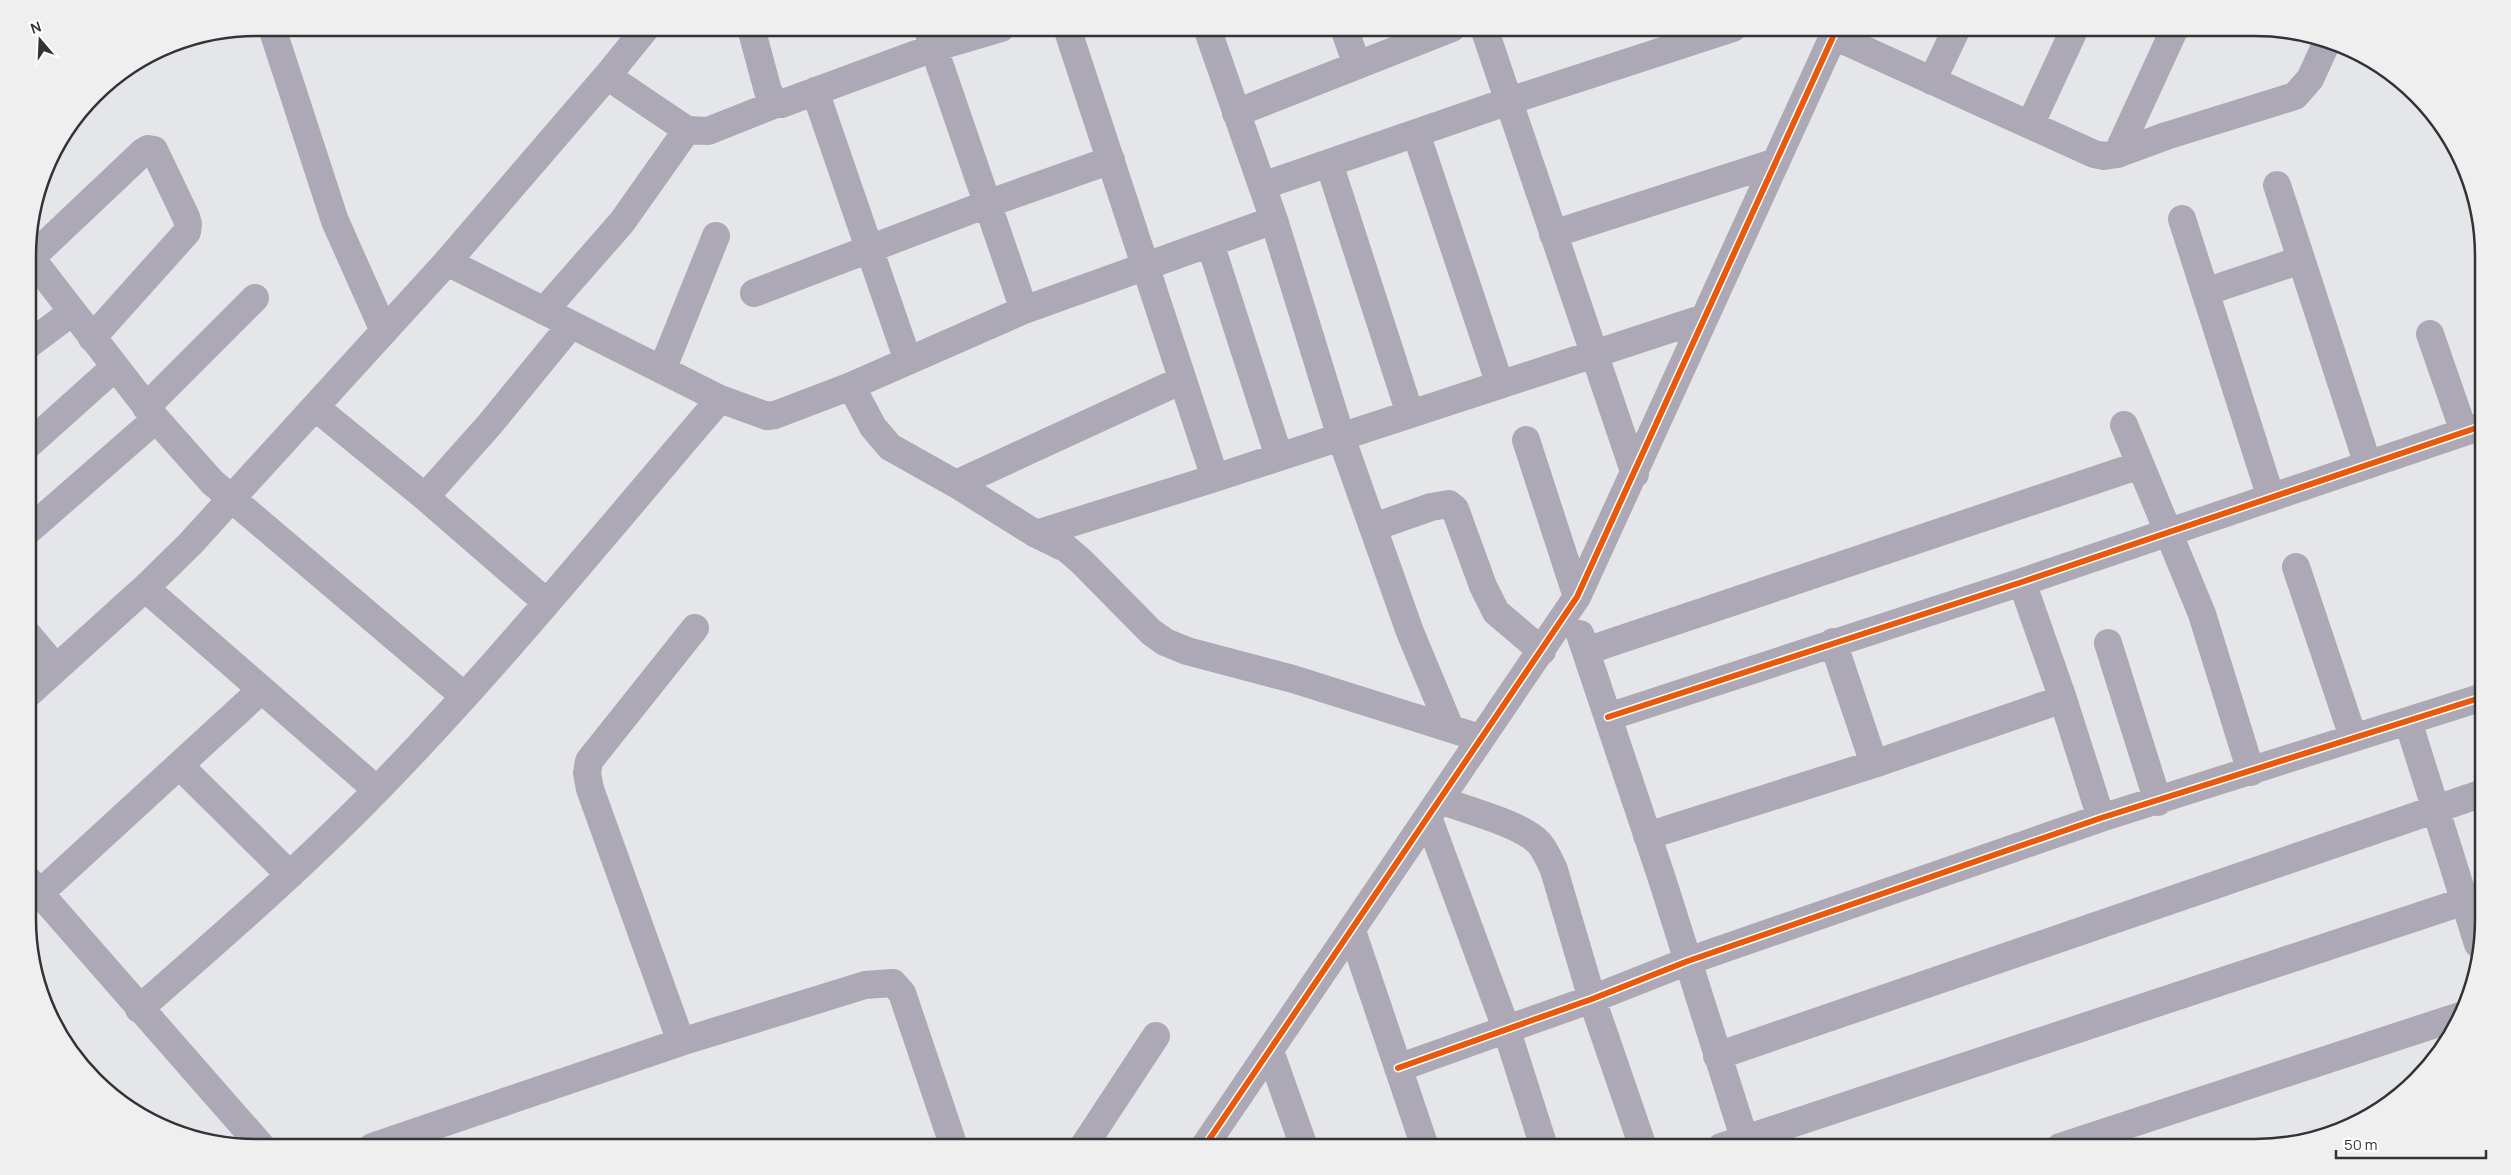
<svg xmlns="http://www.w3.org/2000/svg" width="2511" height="1175" viewBox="0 0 2511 1175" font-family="Manrope,sans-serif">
	<rect width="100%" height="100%" fill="#e5e6e9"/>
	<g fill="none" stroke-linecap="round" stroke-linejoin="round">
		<path stroke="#ada8b5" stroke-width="28" d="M272,28L335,221L384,331
			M751,28L768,91L776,104H781L933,48L1001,28
			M927,28L1024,310
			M1067,28L1215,478
			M1207,28L1274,220L1341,437L1410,632L1450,728
			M1344,28L1357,65
			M1484,28L1635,474
			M1834,36L2094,154L2104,156L2117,154L2166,136L2295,96L2310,79L2327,42
			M607,76L687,130L708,131L776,104
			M1932,81L1957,28
			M815,91L908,361
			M1236,113L1452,28
			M2030,125L2075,28
			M1416,133L1500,385
			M2117,154L2175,28
			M1329,163L1410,414
			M2277,185L2368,465
			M1262,186L1509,101L1733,28
			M2182,219L2271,498
			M1553,234L1776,162
			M1210,243L1279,457
			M28,254L156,419L212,482L464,696
			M31,258L143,152L148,149L154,150L186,217L188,224L187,232L92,338
			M447,262L720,399L767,416L775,415L851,386L1024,310L1274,220
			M2205,292L2301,260
			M754,293L987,204L1111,160
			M544,311L622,222L687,130
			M2430,334L2464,432
			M28,345L72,312
			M662,370L716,236
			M851,386L873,427L890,447L956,484L1036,534L1067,549L1082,562L1151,632L1165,642L1187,651L1293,679L1480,738
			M146,407L255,298
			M315,407L425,497L546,602
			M2124,425L2202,614L2251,772
			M1526,440L1577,597
			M28,445L115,367
			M956,484L1182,380
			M425,497L490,424L571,325
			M1374,527L1431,507L1449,504L1455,509L1483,586L1496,612L1542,651
			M29,530L156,419
			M1036,534L1215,478L1704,318
			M2296,567L2353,737
			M2022,582L2063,699L2101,818
			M145,588L377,790
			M1580,634L1662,879L1747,1147
			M29,636L56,668
			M1833,642L1874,764
			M2108,643L2158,802
			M1586,651L2140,465
			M29,693L145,588L190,544L447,262L607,76L646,28
			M1608,717L2022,582L2482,426
			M2408,721L2478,944
			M180,766L290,875
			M1440,800C1466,810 1522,824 1539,843C1546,851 1550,861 1554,870L1592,999L1643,1147
			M1428,817L1506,1028L1544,1147
			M1647,836L1874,764L2063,699
			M29,881L262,1147
			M40,893L260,691
			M1352,931L1425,1147
			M139,1009C220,938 301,868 376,791C497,667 607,531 720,399
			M681,1042L590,789L587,773L589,761L695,628
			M1270,1051L1304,1147
			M1717,1056L2483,793
			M1398,1068L1592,999L1688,961L2101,818L2483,697
			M372,1147L681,1042L865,985L893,983L902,993L954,1147
			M1083,1147L1156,1036
			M1204,1147L1577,597L1837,28
			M1721,1147L2483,895
			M2060,1147L2460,1016"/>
		<defs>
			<path id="cycleway" d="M1608,717L2022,582L2482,426
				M1398,1068L1592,999L1688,961L2101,818L2483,697
				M1204,1147L1577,597L1837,28"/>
		</defs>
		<use href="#cycleway" stroke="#fff" stroke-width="9"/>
		<use href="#cycleway" stroke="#e8590c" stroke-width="6"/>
	</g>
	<path d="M0 0H2511V1175H0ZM256 36H2255A220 220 0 0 1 2475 256V919A220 220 0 0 1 2255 1139H256A220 220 0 0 1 36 919V256A220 220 0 0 1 256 36Z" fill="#efefef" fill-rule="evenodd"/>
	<path fill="none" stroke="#333336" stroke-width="2.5" d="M256 36H2255A220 220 0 0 1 2475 256V919A220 220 0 0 1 2255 1139H256A220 220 0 0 1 36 919V256A220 220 0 0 1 256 36Z"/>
	<g transform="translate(40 40) rotate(341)" stroke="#ffffff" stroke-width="4" paint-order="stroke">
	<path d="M0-4L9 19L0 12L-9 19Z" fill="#333336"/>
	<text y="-8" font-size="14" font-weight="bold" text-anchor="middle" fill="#333336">N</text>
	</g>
	<path d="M2336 1150v8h150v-8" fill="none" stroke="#333336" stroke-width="2.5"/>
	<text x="2344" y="1150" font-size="15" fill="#333336" stroke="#ffffff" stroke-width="4" paint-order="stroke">50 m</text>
</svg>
